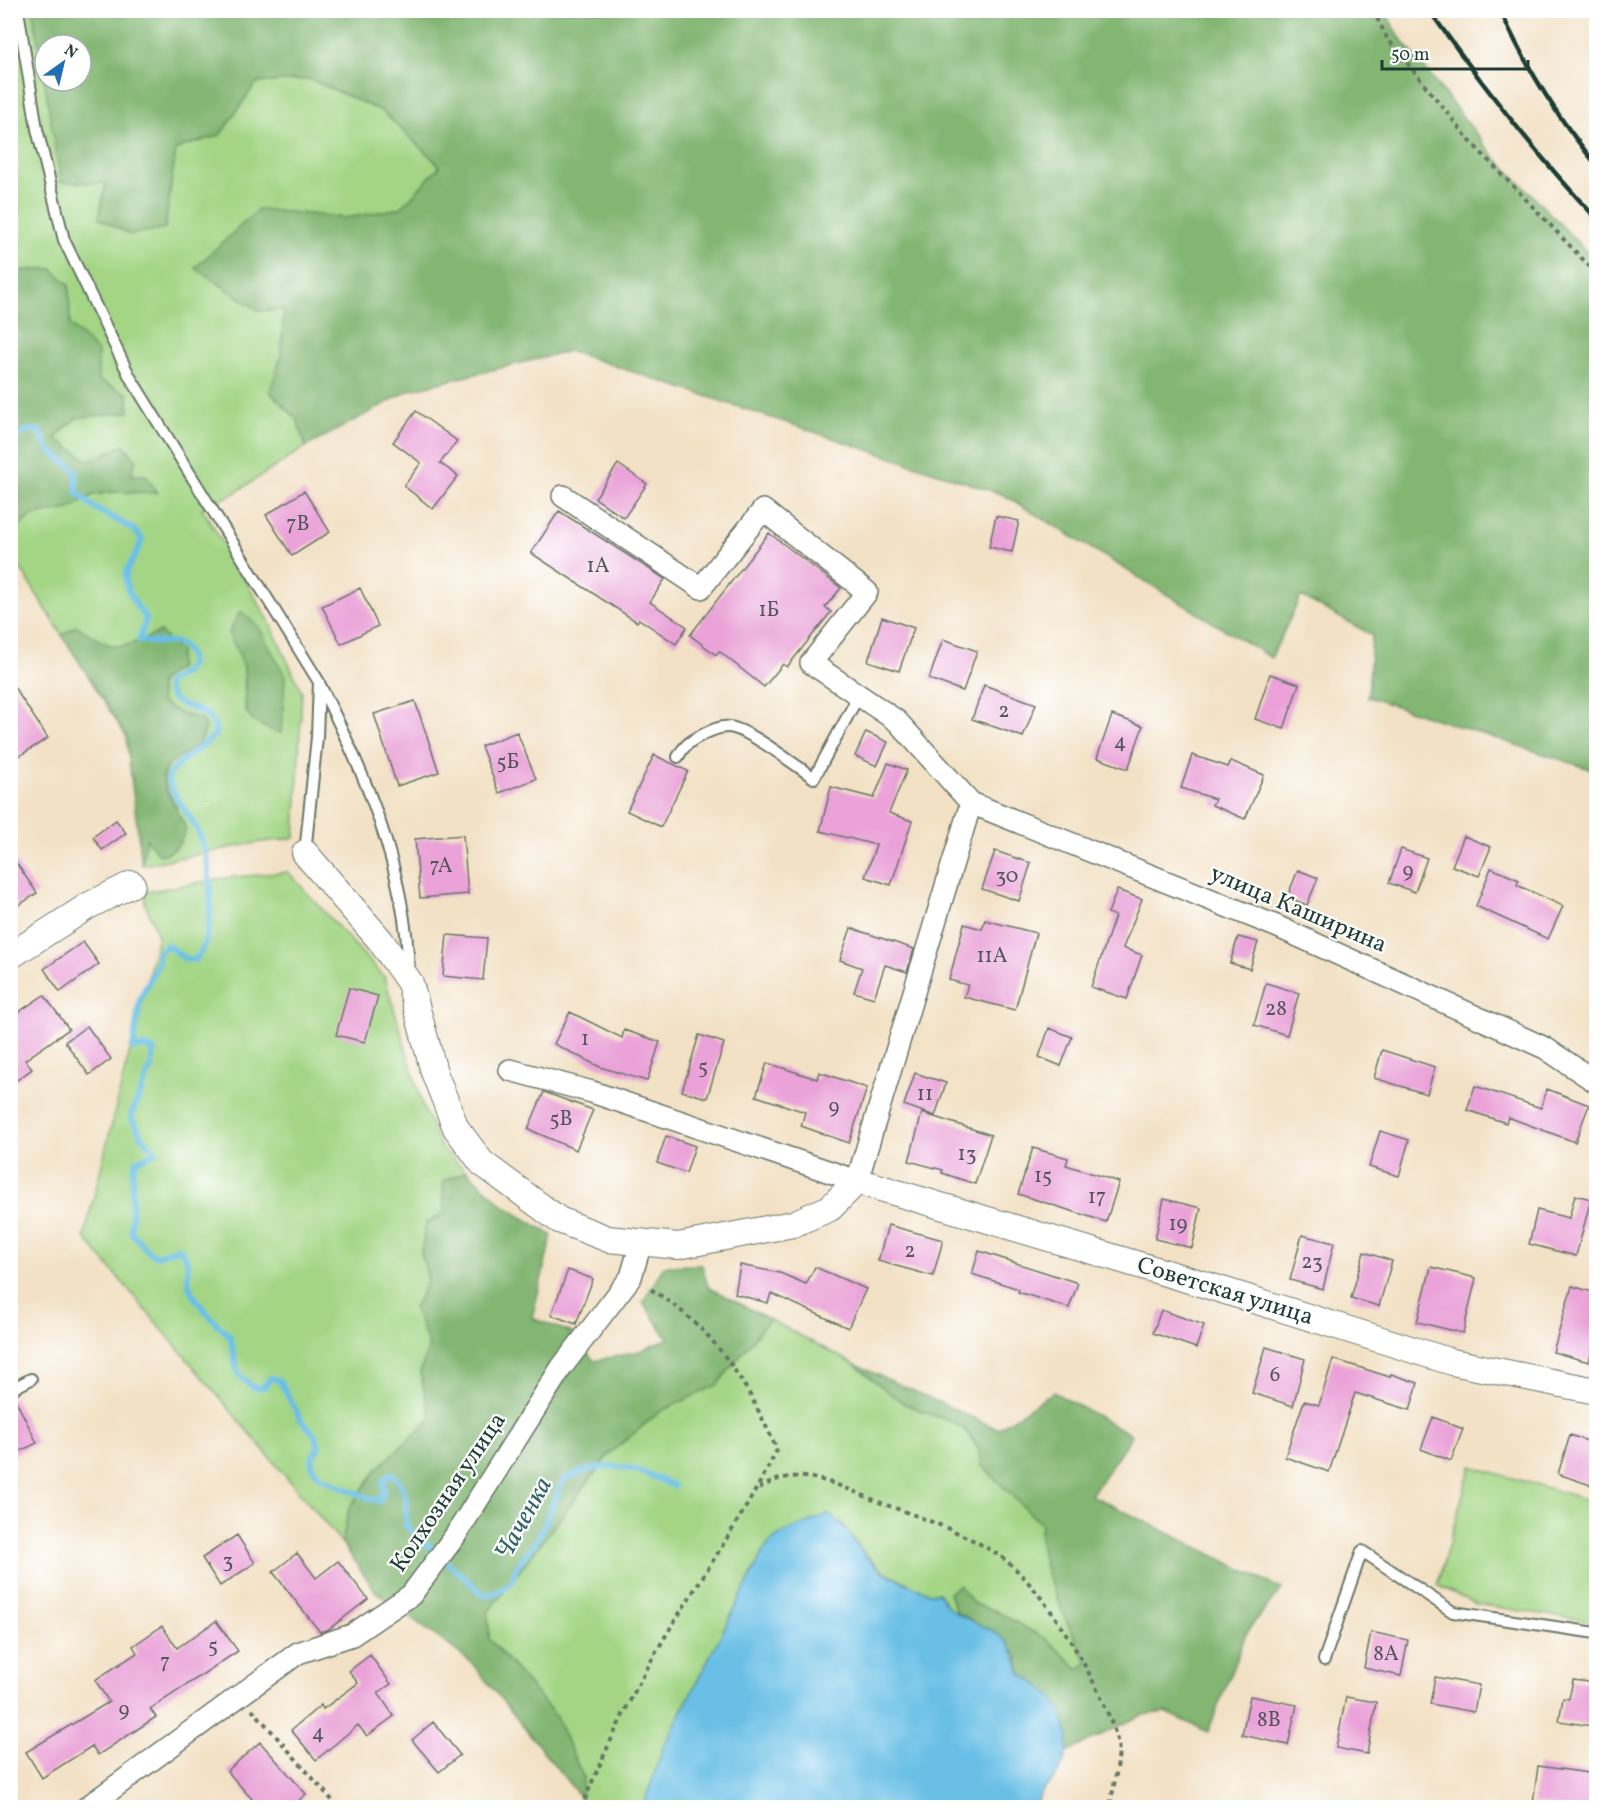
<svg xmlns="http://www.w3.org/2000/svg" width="1607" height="1818" viewBox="0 0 1607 1818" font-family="Vollkorn,serif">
	<rect width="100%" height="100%" fill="#fff"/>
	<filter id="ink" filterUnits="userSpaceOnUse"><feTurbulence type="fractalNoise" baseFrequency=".0167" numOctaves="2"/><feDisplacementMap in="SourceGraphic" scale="12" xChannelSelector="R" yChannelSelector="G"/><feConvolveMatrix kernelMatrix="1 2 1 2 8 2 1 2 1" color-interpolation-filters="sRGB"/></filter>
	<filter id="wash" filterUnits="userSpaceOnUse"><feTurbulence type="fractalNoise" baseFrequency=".008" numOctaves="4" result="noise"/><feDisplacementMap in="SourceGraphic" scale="24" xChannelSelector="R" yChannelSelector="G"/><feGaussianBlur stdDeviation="1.35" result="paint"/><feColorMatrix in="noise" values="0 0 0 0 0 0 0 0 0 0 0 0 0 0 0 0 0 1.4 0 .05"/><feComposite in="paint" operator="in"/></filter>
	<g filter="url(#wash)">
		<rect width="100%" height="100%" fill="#f2e1c5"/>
		<path fill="#a3d584" stroke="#61895c" stroke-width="1.5" fill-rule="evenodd" d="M11,11H33L61,182L106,183L165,228L176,148L220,135L256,83L309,79L382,111L440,166L401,208L346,218L259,209L284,309L281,356L270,392L297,419L306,447L233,494L202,508L268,619L302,692L295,838L255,843L142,865L146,838L177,807C151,768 166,766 199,744L201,719L179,713L161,702L160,682L179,667L160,632C117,651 117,653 77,626L62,635L11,553V533L33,515L69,509L93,495L112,492H157L130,475L89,461L55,438L76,418L128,412L98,380V352L70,325L69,285L52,269L16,271L11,267ZM244,667L285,676L281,732L245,711Z
			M288,872L385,978L423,1107L442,1149L467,1171L443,1181L444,1213L421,1251L428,1280L414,1308L429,1346L420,1372L431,1419L377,1469L349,1508L342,1543L84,1237L158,936L145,903V892L225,878Z
			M769,1319L854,1364L905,1404L962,1426L981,1453L982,1466L1041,1524C1034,1562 1070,1628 1087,1662L1079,1669L1046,1639L994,1610L974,1604L959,1585L949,1593L957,1613L951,1611L938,1593H930C884,1573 869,1566 842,1522C814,1522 785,1524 766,1547L663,1748L643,1807H578L583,1777L555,1715L489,1639L488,1612L610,1453L661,1411L717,1385Z
			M1471,1466L1596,1502V1622L1476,1604L1437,1585Z"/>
		<path fill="#82b672" stroke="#507a53" stroke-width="1.5" fill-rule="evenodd" d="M33,11H1385L1398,35L1494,156L1596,261V771L1368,697L1372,635L1301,596L1271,658L1004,495L570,351L410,390L306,447L297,419L270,392L281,356L284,310L259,311L195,268L259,209L346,218L401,208L440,166L382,111L309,79L256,83L220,135L176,149L165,228L131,235L99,218L106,183L61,182ZM45,45H81V81H45Z
			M11,267L16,271L52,269L69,285L70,325L98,352V380L128,394L129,412L76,418L55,438L89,461L124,445L136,460L131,475H146L157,493L112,492L93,495L69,509L33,515L11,533Z
			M240,611L258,626L285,676L281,733C231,719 251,706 244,668C241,656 233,644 229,632Z
			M77,626C117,653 117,651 160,632L180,651L179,667L160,682L161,702L179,713L201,719L206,728L199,744L169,764L162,776L165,788L186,828C182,842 175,853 160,855L146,839L142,865L126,736L62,635Z
			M467,1171L504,1206L552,1235L532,1318L572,1333L594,1361L640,1351L668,1339L643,1302L664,1266L702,1265L708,1287L769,1319L717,1385L661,1411L610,1453L488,1612L489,1639L555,1715L583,1777L581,1798L471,1662L376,1592L342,1543L349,1508L377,1469L431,1419L420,1372L429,1346L414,1308L428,1280L421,1251L426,1223L444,1213L443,1181Z
			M854,1364L998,1429L1053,1392L1132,1435L1091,1495L1282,1589L1247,1631L1208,1732L1166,1712L1142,1715L1066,1752C1068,1710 1056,1697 1021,1674L1017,1654L968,1618L957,1613L949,1593L959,1585L974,1604L994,1610L1046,1639L1079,1669L1087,1662C1070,1627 1034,1562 1041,1524L982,1466C977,1418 939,1422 906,1404C888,1394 871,1377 854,1364Z"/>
		<path fill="#69bfe6" stroke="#447e8d" stroke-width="1.5" d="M827,1514C851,1526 857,1553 878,1568C893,1579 913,1586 930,1593H938C943,1599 947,1608 953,1611C988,1633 1010,1626 1021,1674C1029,1679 1037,1684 1044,1690C1066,1707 1075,1745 1060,1770C1052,1784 1039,1790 1035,1807H643L663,1748L766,1547C781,1529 806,1525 827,1514Z"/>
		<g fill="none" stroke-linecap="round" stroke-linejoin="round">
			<path stroke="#69bfe6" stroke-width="6" d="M10,439L28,430L39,431L50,451L76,470L77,492L93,507L133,529L142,539C139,550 135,556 129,566C118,584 137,605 146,619L139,640C163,648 186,630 191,663L185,672L167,683C170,718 210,697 216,733C202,750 179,758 168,777C173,800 193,816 201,838C212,868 217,936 195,960L184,958L167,945L159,952L158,963L140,999L133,1049L144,1047L154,1050L151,1067L131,1116L141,1136L156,1152L136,1161L133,1172L131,1232L149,1252L157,1256L178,1248C193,1260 185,1273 190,1288C195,1302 219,1327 230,1336L238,1374L254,1388L264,1387L270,1378L280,1381L301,1420L315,1435L319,1447C297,1472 330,1482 349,1490C360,1494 368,1499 380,1501L384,1491L383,1481L391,1473C408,1487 407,1505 406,1526L485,1596L500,1591L512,1582L516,1568L539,1537L563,1480C608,1457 631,1466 674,1486"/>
		</g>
		<g id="blocks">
			<path fill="#eaa2d8" d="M416,411L457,441L440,463L458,476L433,509L404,486L421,463L393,442Z
				M618,464L647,484L624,518L595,498Z
				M304,491L330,532L292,556L266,515Z
				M559,511L665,579L650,602L687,627L676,644L639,619L637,622L531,553Z
				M996,516L1019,521L1012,552L989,547Z
				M769,533L841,588L825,607L831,612L787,667L783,664L764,687L719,651L716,655L690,635Z
				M360,588L378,626L341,644L322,606Z
				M882,617L914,628L899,671L868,661Z
				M943,639L977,651L963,691L929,679Z
				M1270,674L1299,684L1284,729L1255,719Z
				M10,681L48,738L18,757L10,746Z
				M984,685L1036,704L1023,737L972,719Z
				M415,701L439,772L397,786L374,714Z
				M1112,715L1143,726L1128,769L1097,758Z
				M517,732L536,779L499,793L481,746Z
				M866,732L888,742L877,766L855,756Z
				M654,755L688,771L661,827L627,811Z
				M1192,755L1228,767L1231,761L1264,775L1245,819L1212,805L1215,799L1181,788Z
				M888,763L907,770L889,813L912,821L891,885L865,877L876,845L820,831L831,787L874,798Z
				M116,820L126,833L102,850L93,837Z
				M463,835L468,894L420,898L415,839Z
				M1464,836L1491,847L1479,876L1452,866Z
				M1401,849L1427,858L1415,892L1389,883Z
				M995,851L1031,863L1019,901L982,889Z
				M10,854L37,893L10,911Z
				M1491,868L1519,880L1517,885L1563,906L1548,939L1476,906Z
				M1298,870L1318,878L1307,905L1287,897Z
				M1117,890L1142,899L1123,948L1142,955L1127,999L1091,987L1115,916L1108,913Z
				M985,920L1036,933L1015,1010L964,997L968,985L949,980L964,924L982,929Z
				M851,928L914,949L907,972L885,965L874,998L854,992L862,968L840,960Z
				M447,935L487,938L483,980L443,976Z
				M1238,937L1258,942L1250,969L1230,963Z
				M83,942L99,964L60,992L44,969Z
				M1266,983L1299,993L1287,1035L1254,1025Z
				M349,988L378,996L365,1042L336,1035Z
				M44,995L69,1029L25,1060L32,1069L10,1085V1018Z
				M570,1012L622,1038L624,1030L660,1042L647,1081L600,1067L554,1044Z
				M87,1026L111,1059L89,1075L65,1042Z
				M1049,1028L1072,1037L1061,1066L1039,1057Z
				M699,1035L724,1043L707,1098L682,1091Z
				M1382,1050L1435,1067L1427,1094L1374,1078Z
				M767,1063L817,1079L819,1072L867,1088L849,1143L801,1126L805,1112L756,1096Z
				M915,1073L946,1083L935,1116L904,1105Z
				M1475,1086L1541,1108L1547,1089L1589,1105L1575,1142L1508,1117L1506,1123L1467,1110Z
				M544,1092L593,1110L576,1150L528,1129Z
				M922,1113L991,1135L975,1184L942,1173L943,1170L909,1161Z
				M1380,1131L1409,1140L1399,1176L1369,1167Z
				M666,1136L695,1146L686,1173L657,1163Z
				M1033,1148L1068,1158L1066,1165L1119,1182L1106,1222L1018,1194Z
				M1575,1195L1591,1199L1576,1256L1529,1244L1537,1210L1569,1218Z
				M1164,1199L1201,1208L1192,1248L1155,1239Z
				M888,1225L943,1240L933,1276L878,1261Z
				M1302,1235L1334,1243L1323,1289L1290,1280Z
				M979,1251L1078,1283L1069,1308L1018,1292L1019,1289L972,1274Z
				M1364,1252L1392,1261L1379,1306L1351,1298Z
				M740,1265L780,1273L806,1284L815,1267L866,1289L848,1328L771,1293L768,1303L735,1294Z
				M1431,1267L1476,1278L1463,1333L1417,1322Z
				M568,1270L593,1279L576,1324L551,1315Z
				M1572,1286L1596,1293V1333L1589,1362L1553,1352Z
				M1161,1310L1204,1325L1196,1348L1153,1333Z
				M1266,1347L1305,1359L1293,1406L1252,1393Z
				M1333,1359L1390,1377L1391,1374L1418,1383L1410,1410L1355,1393L1329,1472L1285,1457L1304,1401L1319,1405Z
				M10,1397H14L37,1443L10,1456Z
				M1433,1417L1463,1429L1451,1461L1421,1449Z
				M1570,1435L1596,1444V1487L1558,1474Z
				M237,1535L255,1563L220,1586L202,1558Z
				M297,1553L316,1578L338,1561L368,1599L329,1629L320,1632L273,1572Z
				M216,1621L238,1651L150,1709L156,1717L98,1755L92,1746L42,1778L26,1752L109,1702L95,1680L137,1653L133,1646L162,1626L177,1648Z
				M1371,1632L1408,1640L1401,1676L1364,1668Z
				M370,1655L391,1684L378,1693L394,1716L367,1736L358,1725L316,1760L291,1730L321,1705L323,1709L358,1683L349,1671Z
				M1435,1677L1479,1685L1474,1712L1430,1704Z
				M1573,1680L1596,1683L1591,1726L1559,1721L1563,1698L1569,1699Z
				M1250,1696L1297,1705L1288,1745L1242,1735Z
				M1346,1697L1376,1702L1367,1754L1336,1748Z
				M433,1722L460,1755L439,1772L412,1740Z
				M260,1742L306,1794L291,1808H260L227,1771Z
				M1538,1766L1596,1774V1808H1566L1533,1803Z"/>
		</g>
	</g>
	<g filter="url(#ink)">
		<use href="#blocks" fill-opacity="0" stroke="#697667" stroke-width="1.5"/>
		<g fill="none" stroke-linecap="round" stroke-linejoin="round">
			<defs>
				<path id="service" d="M18,10L37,129L64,240L130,377L319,682L317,737L305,853
					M320,685C366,775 405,868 409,971
					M678,757C683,746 691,740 702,735C710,731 719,726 729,727C749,729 795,765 814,778L859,695
					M10,1390L31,1379
					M1324,1660L1362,1551L1453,1612L1596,1633"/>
				<path id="minor" d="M563,496L701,588L763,510L867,592L811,663L897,721L971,803L1276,926L1545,1048L1596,1082
					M510,1070L592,1092L857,1181L971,803
					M86,1808L298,1653L352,1635L411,1595L455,1536L561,1368L631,1277L641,1243"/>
				<path id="tertiary" d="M305,853L380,940L410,983L434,1072L456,1128L482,1163L559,1220L608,1239L678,1246L793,1224L830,1208L857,1181L1203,1284L1452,1362L1596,1391
					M10,956L88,906L132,884"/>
			</defs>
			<use href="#service" stroke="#697667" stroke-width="14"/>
			<use href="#minor" stroke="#697667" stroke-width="24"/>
			<use href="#tertiary" stroke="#697667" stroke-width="28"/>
			<path stroke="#697667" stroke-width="4" stroke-dasharray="4.5 4.5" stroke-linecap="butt" d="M1373,10L1387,38L1470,141L1596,273
				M759,1488C767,1485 775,1479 784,1478C816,1471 855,1493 884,1504C922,1518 963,1532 997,1554C1042,1582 1106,1692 1118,1744C1121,1759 1112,1791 1110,1808
				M252,1709L339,1808
				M581,1808C607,1746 636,1684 671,1627C707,1569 746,1512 777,1450C746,1380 714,1327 647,1287"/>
			<use href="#service" stroke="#fff" stroke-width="10"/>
			<use href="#minor" stroke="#fff" stroke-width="21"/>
			<use href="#tertiary" stroke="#fff" stroke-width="26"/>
			<path stroke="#1f3d34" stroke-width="4.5" d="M1429,10C1481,83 1535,154 1596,218
				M1500,10C1525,64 1558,119 1596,164"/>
		</g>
	</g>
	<g text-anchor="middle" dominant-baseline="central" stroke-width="4.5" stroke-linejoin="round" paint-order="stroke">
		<g font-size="21" fill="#52565d">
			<text x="298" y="524">7В</text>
			<text x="598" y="566">1А</text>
			<text x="769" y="610">1Б</text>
			<text x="1004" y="711">2</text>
			<text x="1120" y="742">4</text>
			<text x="508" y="762">5Б</text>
			<text x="441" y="866">7А</text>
			<text x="1408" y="871">9</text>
			<text x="1007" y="876">30</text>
			<text x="992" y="956">11А</text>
			<text x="1276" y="1009">28</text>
			<text x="585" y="1039">1</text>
			<text x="703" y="1067">5</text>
			<text x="925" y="1094">11</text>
			<text x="834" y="1107">9</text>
			<text x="561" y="1119">5В</text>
			<text x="967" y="1154">13</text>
			<text x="1043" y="1176">15</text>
			<text x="1097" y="1197">17</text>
			<text x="1178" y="1224">19</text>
			<text x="910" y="1251">2</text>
			<text x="1312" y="1262">23</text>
			<text x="1275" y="1375">6</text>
			<text x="228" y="1561">3</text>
			<text x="213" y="1646">5</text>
			<text x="1386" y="1654">8А</text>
			<text x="165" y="1662">7</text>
			<text x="124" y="1710">9</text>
			<text x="1269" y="1720">8В</text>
			<text x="318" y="1733">4</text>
		</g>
		<g font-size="24" fill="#1f3d34" stroke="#fff">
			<text transform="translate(1298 910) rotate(23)">улица Каширина</text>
			<text transform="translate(1225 1292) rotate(17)">Советская улица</text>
			<text transform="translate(449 1493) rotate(-56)">Колхозная улица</text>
		</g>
		<g font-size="26" font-style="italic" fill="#356469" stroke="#fff">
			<text transform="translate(524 1519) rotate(-61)">Чаченка</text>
		</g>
	</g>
	<rect width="1607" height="1818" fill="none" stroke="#fff" stroke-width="36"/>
	<g transform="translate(63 63) rotate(34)"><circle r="28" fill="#ffffff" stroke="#a5b1ae" stroke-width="1.5"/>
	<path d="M0-4.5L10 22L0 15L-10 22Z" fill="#1f6fb2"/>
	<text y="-9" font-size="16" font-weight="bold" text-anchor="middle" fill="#1f3d34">N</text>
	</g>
	<path d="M1382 60v9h146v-9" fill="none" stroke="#1f3d34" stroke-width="3"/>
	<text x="1391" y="60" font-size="18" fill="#1f3d34" stroke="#ffffff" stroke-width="4.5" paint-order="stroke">50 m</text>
</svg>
